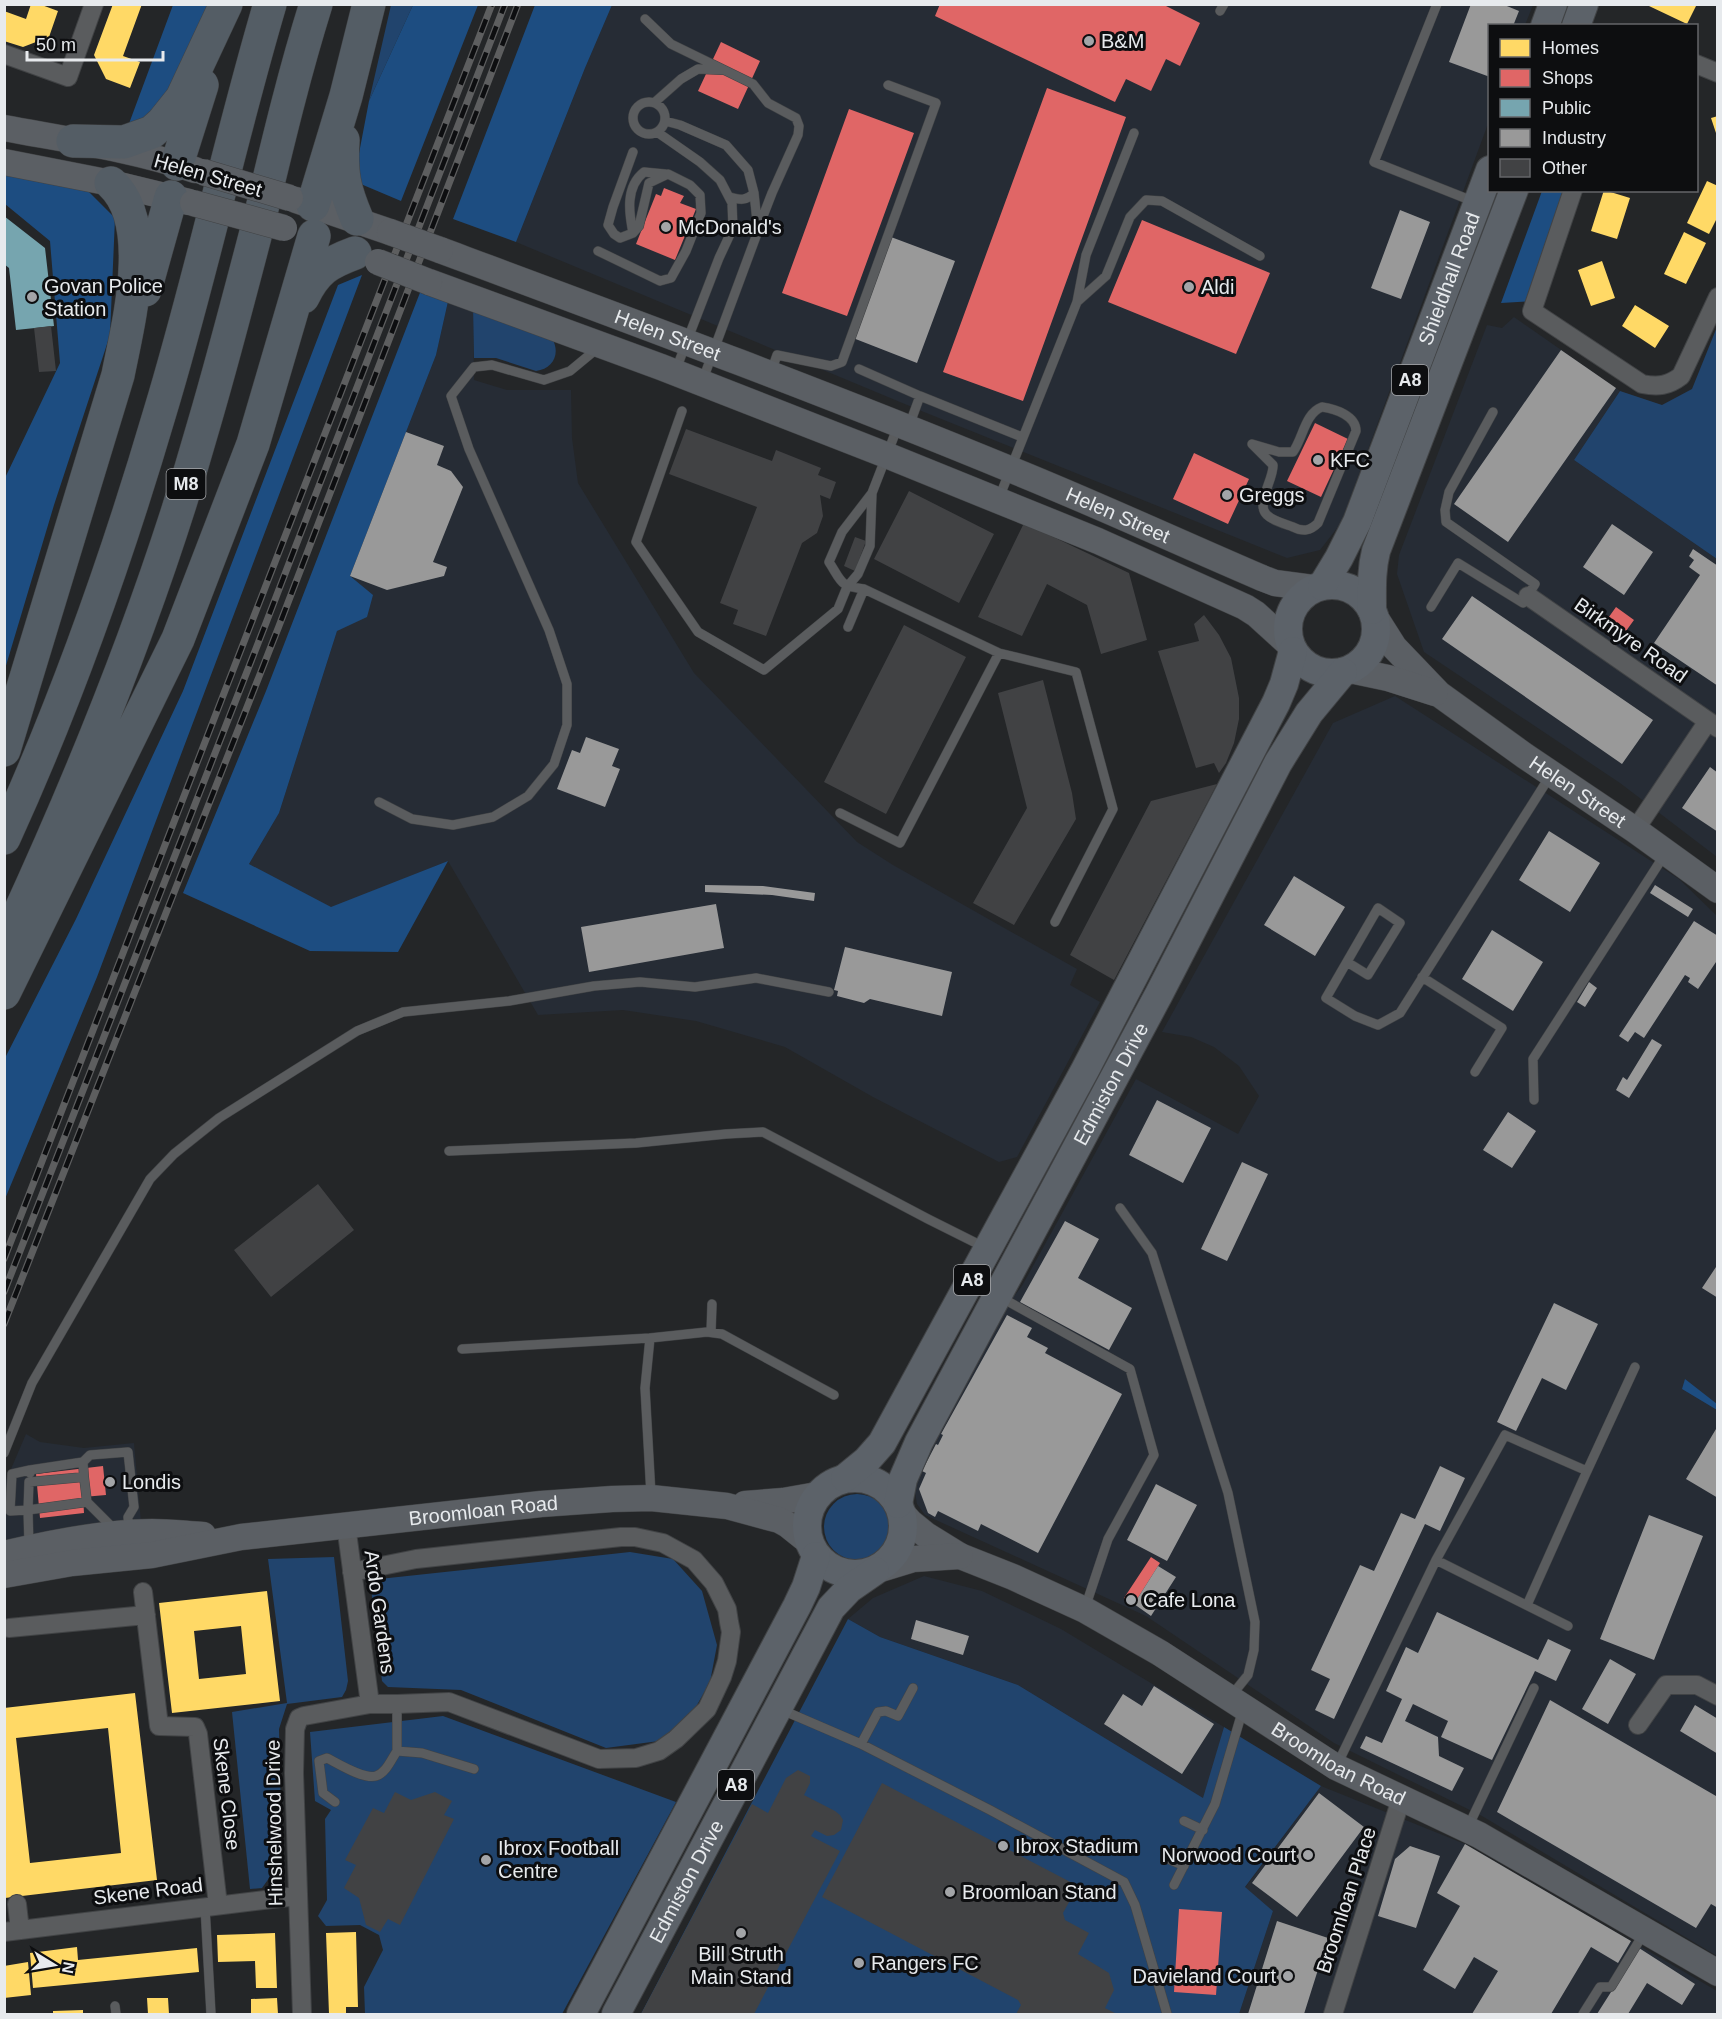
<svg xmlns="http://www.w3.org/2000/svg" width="1722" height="2019" viewBox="0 0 1722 2019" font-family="Arial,sans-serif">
	<rect width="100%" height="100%" fill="#242628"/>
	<path fill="#262c35" d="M612,5H1533L1525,25L1490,26L1489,121L1341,523L1320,550L1287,558L924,412L516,242L585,68Z
		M449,297L473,307L474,380L507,390H571L572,438L578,483L694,673L857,842L893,865L1077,969L1070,985L1100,1002L1017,1157L999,1162L873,1097L785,1047L696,1021L623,1010L538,1015L448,861L331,908L249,864L279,813L337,631L350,576L436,355Z
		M1514,317L1620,391L1574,460L1717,559V857L1620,783L1424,652L1397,574L1399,555L1487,325L1502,328Z
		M1395,696L1679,879L1717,916V1404L1682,1389L1717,1410V1956L1482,1816L1334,1743L1146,1616L925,1515L917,1504L914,1487L916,1474L989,1328L1022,1286L1136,1079L1238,1134L1259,1096L1239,1066L1214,1047L1191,1037L1162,1032L1333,723Z
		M26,1434L40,1442L84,1448L134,1443L141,1522L5,1540V1483Z
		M924,1576L982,1591L1061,1629L1224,1727L1204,1799L1018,1685L880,1637L848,1619L873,1598Z
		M1321,1786L1465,1844L1717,1991V2014H1239L1273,1911L1245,1888Z"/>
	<path fill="#21446d" d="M391,5H413L369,101Z
		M473,307L552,338C561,354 553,369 536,371L496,358H474Z
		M1717,327V559L1574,460L1620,391L1662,405L1692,389Z
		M824 1527a33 33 0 1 1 66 0a33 33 0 1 1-66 0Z
		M630,1552L673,1559L702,1591L717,1645L710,1682L693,1712L659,1741L606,1748L461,1690L388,1687L382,1681L370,1580Z
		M334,1557L348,1681L346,1690L342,1697L287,1704L279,1729L282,1860L262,1888L250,1889L232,1712L287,1703L268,1559Z
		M848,1619L880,1637L1018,1685L1203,1798L1224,1727L1321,1786L1245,1887L1273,1911L1239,2014H641Z
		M443,1716L676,1802L562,2014H365L364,1987L383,1950L379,1935L360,1925L326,1926L318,1916L327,1900L325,1819L331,1810L315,1801L310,1732Z"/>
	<path fill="#1d4d81" d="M173,5H215L164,106L127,129Z
		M413,5H478L401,201L356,182V169L369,101Z
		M535,5H612L585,68L516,242L453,219Z
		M5,174L88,191L115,218L110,335L54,505L5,669V478L60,363L50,241L5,204Z
		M1542,191H1566L1532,301L1501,303Z
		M362,275L97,977L5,1199V1058L76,919L183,691L338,285Z
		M421,290L449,297L436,355L350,576L373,595L367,617L337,631L279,813L249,864L331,907L448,861L398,952L310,951L183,893L266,691Z
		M1685,1379L1717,1404V1410L1682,1389Z"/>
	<path fill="#ffd966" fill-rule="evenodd" d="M31,4H39L58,11L49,37L23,47L4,41V11L26,19Z
		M113,4H142L123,56L140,62L130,88L106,79L94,55Z
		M1650,4H1697L1687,24L1649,6Z
		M1718,116V136H1717L1711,118Z
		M1707,181L1718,186V216L1709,234L1687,223Z
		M1604,190L1630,198L1617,239L1591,231Z
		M1684,232L1706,243L1686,284L1664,274Z
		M1602,261L1615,298L1591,306L1578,270Z
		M1635,305L1669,326L1655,348L1622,326Z
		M267,1591L280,1701L172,1713L159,1603ZM241,1626L246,1674L199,1679L194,1631Z
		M135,1693L157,1880L5,1898L4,1708ZM108,1728L121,1853L30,1863L16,1738Z
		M356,1932L358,2007H346V2014H329L326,1933Z
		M275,1933L277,1988H256L255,1961L218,1962L217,1935Z
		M77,1947L78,1960L197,1948L199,1972L33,1988L30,1953Z
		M28,1962L31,1995L4,1998V1966Z
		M147,1998H168L169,2014H148Z
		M277,1998L278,2014H251V1999Z
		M83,2010V2014H53V2011Z"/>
	<path fill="#e06666" d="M940,4H1162L1200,23L1180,66L1166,59L1151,91L1126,79L1115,102L935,16Z
		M721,42L760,61L738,109L698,91Z
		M1047,88L1126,117L1023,401L943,372Z
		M849,109L914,133L847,316L782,293Z
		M664,188L684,196L680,203L696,209L675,260L636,244L656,194L661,196Z
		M1142,220L1270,273L1236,354L1108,302Z
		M1315,423L1348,439L1321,497L1287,481Z
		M1194,453L1249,479L1228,524L1173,499Z
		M1616,607L1634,620L1626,631L1613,622L1611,624L1606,621Z
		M103,1466L106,1495L83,1497L84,1513L40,1518L36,1474Z
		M1151,1557L1160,1563L1134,1604L1124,1598Z
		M1179,1909L1222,1912L1216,1995L1174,1992Z"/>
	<path fill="#76a5af" d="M4,216L45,248L54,326L16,330L9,268L4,264Z"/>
	<path fill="#999" d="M1471,4H1502L1519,11L1513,26H1490V77L1449,62Z
		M1400,210L1430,222L1401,299L1371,288Z
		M891,237L955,261L917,363L853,338Z
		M1561,350L1616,388L1508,542L1454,504Z
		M406,432L444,446L437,465L451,471L463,487L433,562L447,567L444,576L387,590L350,576Z
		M1612,524L1653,552L1624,595L1583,567Z
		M1693,549L1718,566V686L1654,643L1700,575L1689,567L1694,560L1689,556Z
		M1472,596L1653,720L1622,764L1442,639Z
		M586,737L619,749L612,766L620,769L605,807L557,789L572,750L580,753Z
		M1710,767L1718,773V832L1682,808Z
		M1549,831L1600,863L1570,912L1519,880Z
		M1294,876L1345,907L1315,956L1264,925Z
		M705,885L763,886L815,893L814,901L772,895L705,892Z
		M1655,885L1693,909L1688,917L1650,893Z
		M716,904L724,948L589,972L581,927Z
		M1694,921L1718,936V959L1698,989L1688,982L1690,978L1685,975L1644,1038L1635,1032L1628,1042L1619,1036Z
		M1492,930L1543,962L1513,1011L1462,979Z
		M845,947L952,972L942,1016L870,999L864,1003L837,996L838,991L834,990Z
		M1589,982L1597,988L1585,1007L1577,1002Z
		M1652,1039L1662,1045L1629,1098L1616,1090L1623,1077L1627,1080Z
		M1157,1100L1211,1128L1183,1183L1129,1155Z
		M1508,1112L1536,1131L1512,1168L1483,1150Z
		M1242,1162L1268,1174L1227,1261L1201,1249Z
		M1065,1221L1099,1239L1078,1278L1132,1308L1109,1350L1020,1302Z
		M1718,1264V1298L1702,1288Z
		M1554,1303L1598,1324L1566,1390L1542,1378L1516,1431L1497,1422Z
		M1007,1315L1032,1328L1027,1337L1048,1348L1045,1353L1122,1394L1038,1553L981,1524L978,1531L938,1511L935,1517L928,1513L919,1489L926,1473L922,1471L936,1444L938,1445L943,1435L941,1434Z
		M1716,1429L1718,1430V1498L1686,1479Z
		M1440,1466L1465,1478L1440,1531L1425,1524L1334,1719L1315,1710L1330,1679L1311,1670L1360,1565L1374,1571L1401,1513L1415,1519Z
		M1156,1484L1197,1505L1167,1561L1127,1540Z
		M1649,1515L1703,1536L1654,1660L1600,1639Z
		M1158,1566L1176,1577L1151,1616L1134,1604Z
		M1437,1612L1538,1660L1548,1639L1571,1650L1556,1681L1535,1671L1492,1760L1441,1737L1448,1721L1413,1704L1405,1721L1438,1737L1439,1756L1464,1768L1452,1791L1360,1748L1366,1736L1382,1743L1402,1699L1386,1691L1406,1647L1418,1653Z
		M916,1620L969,1636L963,1655L911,1639Z
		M1610,1659L1636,1674L1608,1724L1582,1709Z
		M1154,1686L1214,1724L1182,1774L1104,1724L1123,1694L1142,1706Z
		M1550,1700L1716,1796L1718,1793V1908L1711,1904L1696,1928L1497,1812Z
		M1695,1705L1718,1719V1754L1680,1731Z
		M1319,1793L1364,1827L1297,1917L1252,1883Z
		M1465,1844L1631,1941L1618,1963L1591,1947L1551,2014H1472L1498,1971L1474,1957L1455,1989L1423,1970L1460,1906L1437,1893Z
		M1410,1846L1440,1856L1416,1928L1378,1916L1395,1859Z
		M1277,1921L1328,1938L1304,2014H1248Z
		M1639,1948L1695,1984L1682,2005L1647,1983L1628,2014H1597Z"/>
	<path fill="#414244" d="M51,326L56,371L39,372L34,328Z
		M686,429L772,461L776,450L821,468L818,475L836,482L830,499L820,495L823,516L817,533L802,543L766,636L733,624L738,610L720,603L757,507L669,474Z
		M909,491L994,534L959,603L874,559Z
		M1024,523L1129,573L1147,640L1101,654L1087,605L1047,584L1022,636L978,617Z
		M855,537L866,541L855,571L844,566Z
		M1204,615L1219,635L1231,658L1239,698V719L1234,743L1226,763L1219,773L1214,763L1196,768L1158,651L1199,641L1194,624Z
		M904,625L966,657L886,814L824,782Z
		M1043,680L1072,793L1076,819L1014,925L973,903L1027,808L998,693Z
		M1217,784L1114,980L1070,955L1151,801Z
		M318,1184L354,1230L271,1297L234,1250Z
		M798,1770L810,1776V1783L804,1795L835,1811L840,1815L843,1820L841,1830L834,1835L827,1836L815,1830L811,1836L840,1851L754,2014H641L752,1804L768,1813L786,1778Z
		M882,1783L1078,1886L1063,1913L1065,1920L1089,1933L1078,1954L1109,1973L1114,1990L1105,2008L1117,2014H1016L1021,2005L1018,2000L822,1897Z
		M395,1792L411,1800L435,1792L452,1801L444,1815L454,1819L400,1925L388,1919L380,1932L366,1925L359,1898L344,1888L356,1865L345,1860L373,1808L384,1813Z"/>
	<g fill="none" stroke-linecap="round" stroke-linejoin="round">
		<defs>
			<path id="lane" d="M1437,4L1374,162L1475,202
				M1220,11L1224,4
				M645,19L671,44L753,84L768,103L796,118L799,126L798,135L772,193L758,229
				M633 118a16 16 0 1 1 32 0a16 16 0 1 1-32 0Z
				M655,102L681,79L698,69L722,70
				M665,121L680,125L726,145L748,170L754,193L758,231L702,382
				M657,132L700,162L720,180L732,203L733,228L719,258L675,372
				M730,197C740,200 746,201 754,193
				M633,233C629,213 625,187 644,172L665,174
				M598,251L660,281L671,278L686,251L701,213L700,195L690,185L668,174L649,183L639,226L633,233L620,238L614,234L608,225L613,207L633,152
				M1077,302L1106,276L1130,217L1146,200L1162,201L1260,256
				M859,369L920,396L1022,437
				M771,372L777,355L831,366L842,362L936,103L888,85
				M1322,407C1336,409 1356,416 1356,431L1318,523C1310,531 1303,532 1293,527C1285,524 1273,521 1267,515C1255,504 1274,479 1273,465L1252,444L1279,452H1293C1303,438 1305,413 1322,407Z
				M682,411L636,542L698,632L764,670L838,609L847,587L858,574L870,546L872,493
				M898,426L872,493L842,532L829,562C842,582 839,586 864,589L999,653L1076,672L1113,809L1055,922
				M909,426L920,396
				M999,498L1077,302L1086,255L1134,133
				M1431,607L1458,563L1523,603L1535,584L1446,522L1445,510L1449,492L1493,412
				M848,627L864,589
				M379,802L412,819L453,825L493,817L528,796L554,764L567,725V684L549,630L469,449L451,396L474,367L492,365L544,380L570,371L599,347
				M840,813L900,843L999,653
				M1347,962L1368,975L1400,923L1378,908L1326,998L1355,1016L1378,1025L1400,1013L1550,776
				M1422,977L1502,1028L1475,1072
				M1534,1100L1533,1059L1665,854
				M449,1151L636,1143L726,1134L763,1132L928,1219L984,1247
				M1120,1208L1152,1253L1228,1493L1255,1622L1254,1650L1248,1675L1231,1696
				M1000,1297L1130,1369L1154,1455L1108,1539L1085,1608
				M711,1332L712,1304
				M650,1338L707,1332L722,1334L834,1395
				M462,1349L650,1338L645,1388L651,1495
				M4,1453L32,1383L150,1179L174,1154L219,1118L357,1031L403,1012L509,1001L594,986L640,982L695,987L756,978L829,992
				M83,1462L90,1455L128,1452L134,1507L128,1517L129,1531
				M30,1470L12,1474L10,1511L28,1510L29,1482L84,1477L87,1502
				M30,1473V1470L83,1462L84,1477
				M29,1546L28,1510L87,1502L116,1531
				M1436,1560L1568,1626
				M1527,1605L1587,1471
				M397,1704V1751L422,1753L474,1769
				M782,1710L861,1744L990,1810L1124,1882L1135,1905L1167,2014
				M861,1744L878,1712L886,1711L898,1716L913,1688
				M1337,1765L1436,1560L1505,1435L1587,1471L1635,1367
				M335,1802L323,1793L319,1761L327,1758C337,1763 364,1780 376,1776C386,1773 391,1760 397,1751
				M1184,1821L1203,1830
				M1468,1827L1534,1688
				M1166,1858L1184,1866
				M1174,1885L1215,1804L1243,1709
				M205,1907L211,2014
				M115,2006L116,2014
				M1583,2014L1600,1987H1611L1644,1933"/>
			<path id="street" d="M4,54L68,77L94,4
				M1696,64L1718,73
				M1573,190L1532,311L1642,384C1658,387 1668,386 1681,376L1718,297
				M1528,596L1718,728
				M1635,830L1708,721
				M346,1525L370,1704
				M143,1592L159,1726L195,1727L198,1734L218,1905
				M9,1628L146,1615
				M1638,1725L1666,1685H1697L1718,1696
				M17,1904L20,1930
				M4,1932L297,1896
				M302,2014L294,1773L295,1729L299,1718L304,1716L370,1704H397L449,1702L599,1759L636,1758L659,1751L676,1739L707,1709L722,1677L727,1661L731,1632L729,1622L727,1609L714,1583L694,1560L663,1543L635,1537H621L416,1559L352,1572
				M1333,2014L1401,1799"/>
			<g id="secondary">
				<path d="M4,128C68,140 133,149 195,170"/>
				<path d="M4,162L111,183L189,202"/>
				<path d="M296,200L390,232"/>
				<path id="s1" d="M440,250C631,321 823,392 1012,470C1096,504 1178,542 1262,578L1275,583L1313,588"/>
				<path d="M429,282L661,367L886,455L1098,541L1245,607L1256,614L1289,644"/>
				<path id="s2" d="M1375,617L1394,647L1439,694L1525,756L1635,830L1718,890"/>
				<path d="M1350,670L1388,678L1435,693"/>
				<path d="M745,1504L783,1501L817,1495"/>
				<path id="s3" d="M901,1512L910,1522L926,1535L960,1556L1013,1577L1085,1610L1160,1653L1336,1767L1479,1835L1718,1973"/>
				<path d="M4,1554C50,1543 105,1532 152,1532C169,1532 186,1534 203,1535"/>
				<path d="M877,1570L913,1559L960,1556"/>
				<path id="s4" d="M4,1575L72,1563L152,1555L241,1537L541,1504L612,1499L651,1498L727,1506L779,1520L788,1525L808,1541"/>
			</g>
			<g id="primary">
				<path d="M1545,26L1553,4"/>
				<path d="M1576,26L1584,4"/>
				<circle cx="1332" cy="629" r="44"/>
				<path id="s5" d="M1322,586L1339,558L1357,522L1490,170"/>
				<path d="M1372,610C1372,589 1371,571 1376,551L1514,190"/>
				<circle cx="855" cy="1526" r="48"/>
				<path d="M845,1478L867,1460L882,1443L1085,1070L1276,703L1284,684L1293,651"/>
				<path id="s6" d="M898,1504L903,1479L919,1442L1159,994L1278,763L1309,713L1343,672"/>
				<path d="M581,2014L797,1606L806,1587L816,1556"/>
				<path id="s7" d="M616,2014L831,1608L849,1589L875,1571"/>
			</g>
			<path id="highway" d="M343,140C341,174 344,188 357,219
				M73,141L124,142L152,132L162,123L182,98L226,4
				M177,164L202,85
				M313,205L346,96L369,4
				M145,290L171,197
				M303,297C316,270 328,263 355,253
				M4,750L118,375C128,324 155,223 111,183
				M4,838C67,700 117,558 160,412C201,277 230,139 270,4
				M4,946C83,777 153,604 204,424C224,356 242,286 260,217C277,146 294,74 316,4
				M4,993L178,639L253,444L314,236"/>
		</defs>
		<use href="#lane" stroke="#414345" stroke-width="10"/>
		<use href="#street" stroke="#414345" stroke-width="20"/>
		<use href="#secondary" stroke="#414345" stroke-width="27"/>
		<use href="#primary" stroke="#414345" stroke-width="30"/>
		<use href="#highway" stroke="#414345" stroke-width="34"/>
		<use href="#lane" stroke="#5a5c5e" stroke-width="9"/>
		<use href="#street" stroke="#5a5c5e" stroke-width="18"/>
		<use href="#secondary" stroke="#5b5f64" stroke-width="26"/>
		<use href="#primary" stroke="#5c6269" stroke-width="28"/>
		<use href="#highway" stroke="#545d65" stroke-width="33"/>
		<defs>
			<path id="rail" d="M4,1259L492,4
				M4,1292L266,623L505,4
				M4,1324L279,626L518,4"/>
		</defs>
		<use href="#rail" stroke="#5d5e5f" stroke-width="7"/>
		<use href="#rail" stroke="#0d0e10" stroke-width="4.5" stroke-dasharray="14" stroke-linecap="butt"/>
		<defs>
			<path id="secondary-bridge" d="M203,172L290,198
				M193,203L284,228
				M390,232L440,250
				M378,262L429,282"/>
		</defs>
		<use href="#secondary-bridge" stroke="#414345" stroke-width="27" stroke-linecap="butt"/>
		<use href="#secondary-bridge" stroke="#5b5f64" stroke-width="26"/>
	</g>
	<g fill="#a3a5a8" stroke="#0d0e10" stroke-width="2">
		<circle cx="1089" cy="41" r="6"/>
		<circle cx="666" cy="227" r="6"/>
		<circle cx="1189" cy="287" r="6"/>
		<circle cx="32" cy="297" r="6"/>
		<circle cx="1318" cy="460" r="6"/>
		<circle cx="1227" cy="495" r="6"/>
		<circle cx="110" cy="1482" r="6"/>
		<circle cx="1131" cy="1600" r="6"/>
		<circle cx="1003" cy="1846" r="6"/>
		<circle cx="1308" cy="1855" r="6"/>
		<circle cx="486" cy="1860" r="6"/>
		<circle cx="950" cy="1892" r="6"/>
		<circle cx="741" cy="1933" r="6"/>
		<circle cx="859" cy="1963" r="6"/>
		<circle cx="1288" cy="1976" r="6"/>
	</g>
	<g text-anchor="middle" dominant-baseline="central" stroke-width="6" stroke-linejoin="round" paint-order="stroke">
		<g fill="#0d0e10" stroke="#a6a8ab" stroke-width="1.5">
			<rect x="1392" y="365" width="36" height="30" rx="4.5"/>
			<rect x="166.5" y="469" width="39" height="30" rx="4.5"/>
			<rect x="954" y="1265" width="36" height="30" rx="4.5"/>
			<rect x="718" y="1770" width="36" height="30" rx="4.5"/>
		</g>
		<g font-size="18" font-weight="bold" fill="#e7eaed">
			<text x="1410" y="380">A8</text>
			<text x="186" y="484">M8</text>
			<text x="972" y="1280">A8</text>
			<text x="736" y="1785">A8</text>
		</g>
		<g font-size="20" fill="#e7eaed" stroke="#0d0e10" text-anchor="start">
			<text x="1101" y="41">B&amp;M</text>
			<text x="678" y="227">McDonald's</text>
			<text x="44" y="286">Govan Police<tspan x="44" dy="23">Station</tspan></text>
			<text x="1201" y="287">Aldi</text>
			<text x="1330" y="460">KFC</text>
			<text x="1239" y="495">Greggs</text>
			<text x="122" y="1482">Londis</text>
			<text x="1143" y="1600">Cafe Lona</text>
			<text x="1015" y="1846">Ibrox Stadium</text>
			<text x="498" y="1848">Ibrox Football<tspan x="498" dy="23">Centre</tspan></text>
			<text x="1296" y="1855" text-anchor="end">Norwood Court</text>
			<text x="962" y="1892">Broomloan Stand</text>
			<text x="741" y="1954" text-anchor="middle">Bill Struth<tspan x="741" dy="23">Main Stand</tspan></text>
			<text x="871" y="1963">Rangers FC</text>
			<text x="1276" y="1976" text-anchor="end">Davieland Court</text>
		</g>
		<g font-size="20" fill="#e7eaed" stroke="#0d0e10">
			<text transform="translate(208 175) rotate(16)">Helen Street</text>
			<text stroke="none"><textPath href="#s5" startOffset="333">Shieldhall Road</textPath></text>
			<text stroke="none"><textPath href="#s1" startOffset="243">Helen Street</textPath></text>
			<text stroke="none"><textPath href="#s1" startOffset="728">Helen Street</textPath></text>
			<text transform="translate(1631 640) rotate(35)">Birkmyre Road</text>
			<text stroke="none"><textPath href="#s2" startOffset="270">Helen Street</textPath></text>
			<text stroke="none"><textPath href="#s6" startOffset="472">Edmiston Drive</textPath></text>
			<text stroke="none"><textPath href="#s4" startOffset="484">Broomloan Road</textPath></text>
			<text transform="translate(380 1612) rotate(82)">Ardo Gardens</text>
			<text stroke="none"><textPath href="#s3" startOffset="507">Broomloan Road</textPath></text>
			<text transform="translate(227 1794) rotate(83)">Skene Close</text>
			<text transform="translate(274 1823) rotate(-91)">Hinshelwood Drive</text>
			<text stroke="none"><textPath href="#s7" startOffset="150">Edmiston Drive</textPath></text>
			<text transform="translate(148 1891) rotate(-7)">Skene Road</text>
			<text transform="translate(1346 1900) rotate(-72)">Broomloan Place</text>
		</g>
	</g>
	<rect width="1722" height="2019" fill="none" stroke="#e7eaed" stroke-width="12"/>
	<rect x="1488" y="24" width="210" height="168" fill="#0d0e10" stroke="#646668" stroke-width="1.5"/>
	<rect x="1500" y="39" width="30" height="18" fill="#ffd966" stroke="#646668" stroke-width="1.5"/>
	<text x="1542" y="54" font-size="18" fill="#e7eaed">Homes</text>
	<rect x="1500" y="69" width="30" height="18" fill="#e06666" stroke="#646668" stroke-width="1.5"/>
	<text x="1542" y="84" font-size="18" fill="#e7eaed">Shops</text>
	<rect x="1500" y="99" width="30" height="18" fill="#76a5af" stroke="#646668" stroke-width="1.5"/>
	<text x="1542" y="114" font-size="18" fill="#e7eaed">Public</text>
	<rect x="1500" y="129" width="30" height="18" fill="#999999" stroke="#646668" stroke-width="1.5"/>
	<text x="1542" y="144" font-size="18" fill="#e7eaed">Industry</text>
	<rect x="1500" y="159" width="30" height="18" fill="#414244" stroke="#646668" stroke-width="1.5"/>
	<text x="1542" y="174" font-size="18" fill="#e7eaed">Other</text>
	<g transform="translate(54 1965) rotate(101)" stroke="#0d0e10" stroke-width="4.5" paint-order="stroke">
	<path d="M0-4.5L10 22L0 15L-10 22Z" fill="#e7eaed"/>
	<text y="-9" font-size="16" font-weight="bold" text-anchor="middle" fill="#e7eaed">N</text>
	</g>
	<path d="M27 51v9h136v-9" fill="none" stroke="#e7eaed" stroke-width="3"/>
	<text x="36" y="51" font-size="18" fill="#e7eaed" stroke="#0d0e10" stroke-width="4.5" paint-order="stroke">50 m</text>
</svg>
